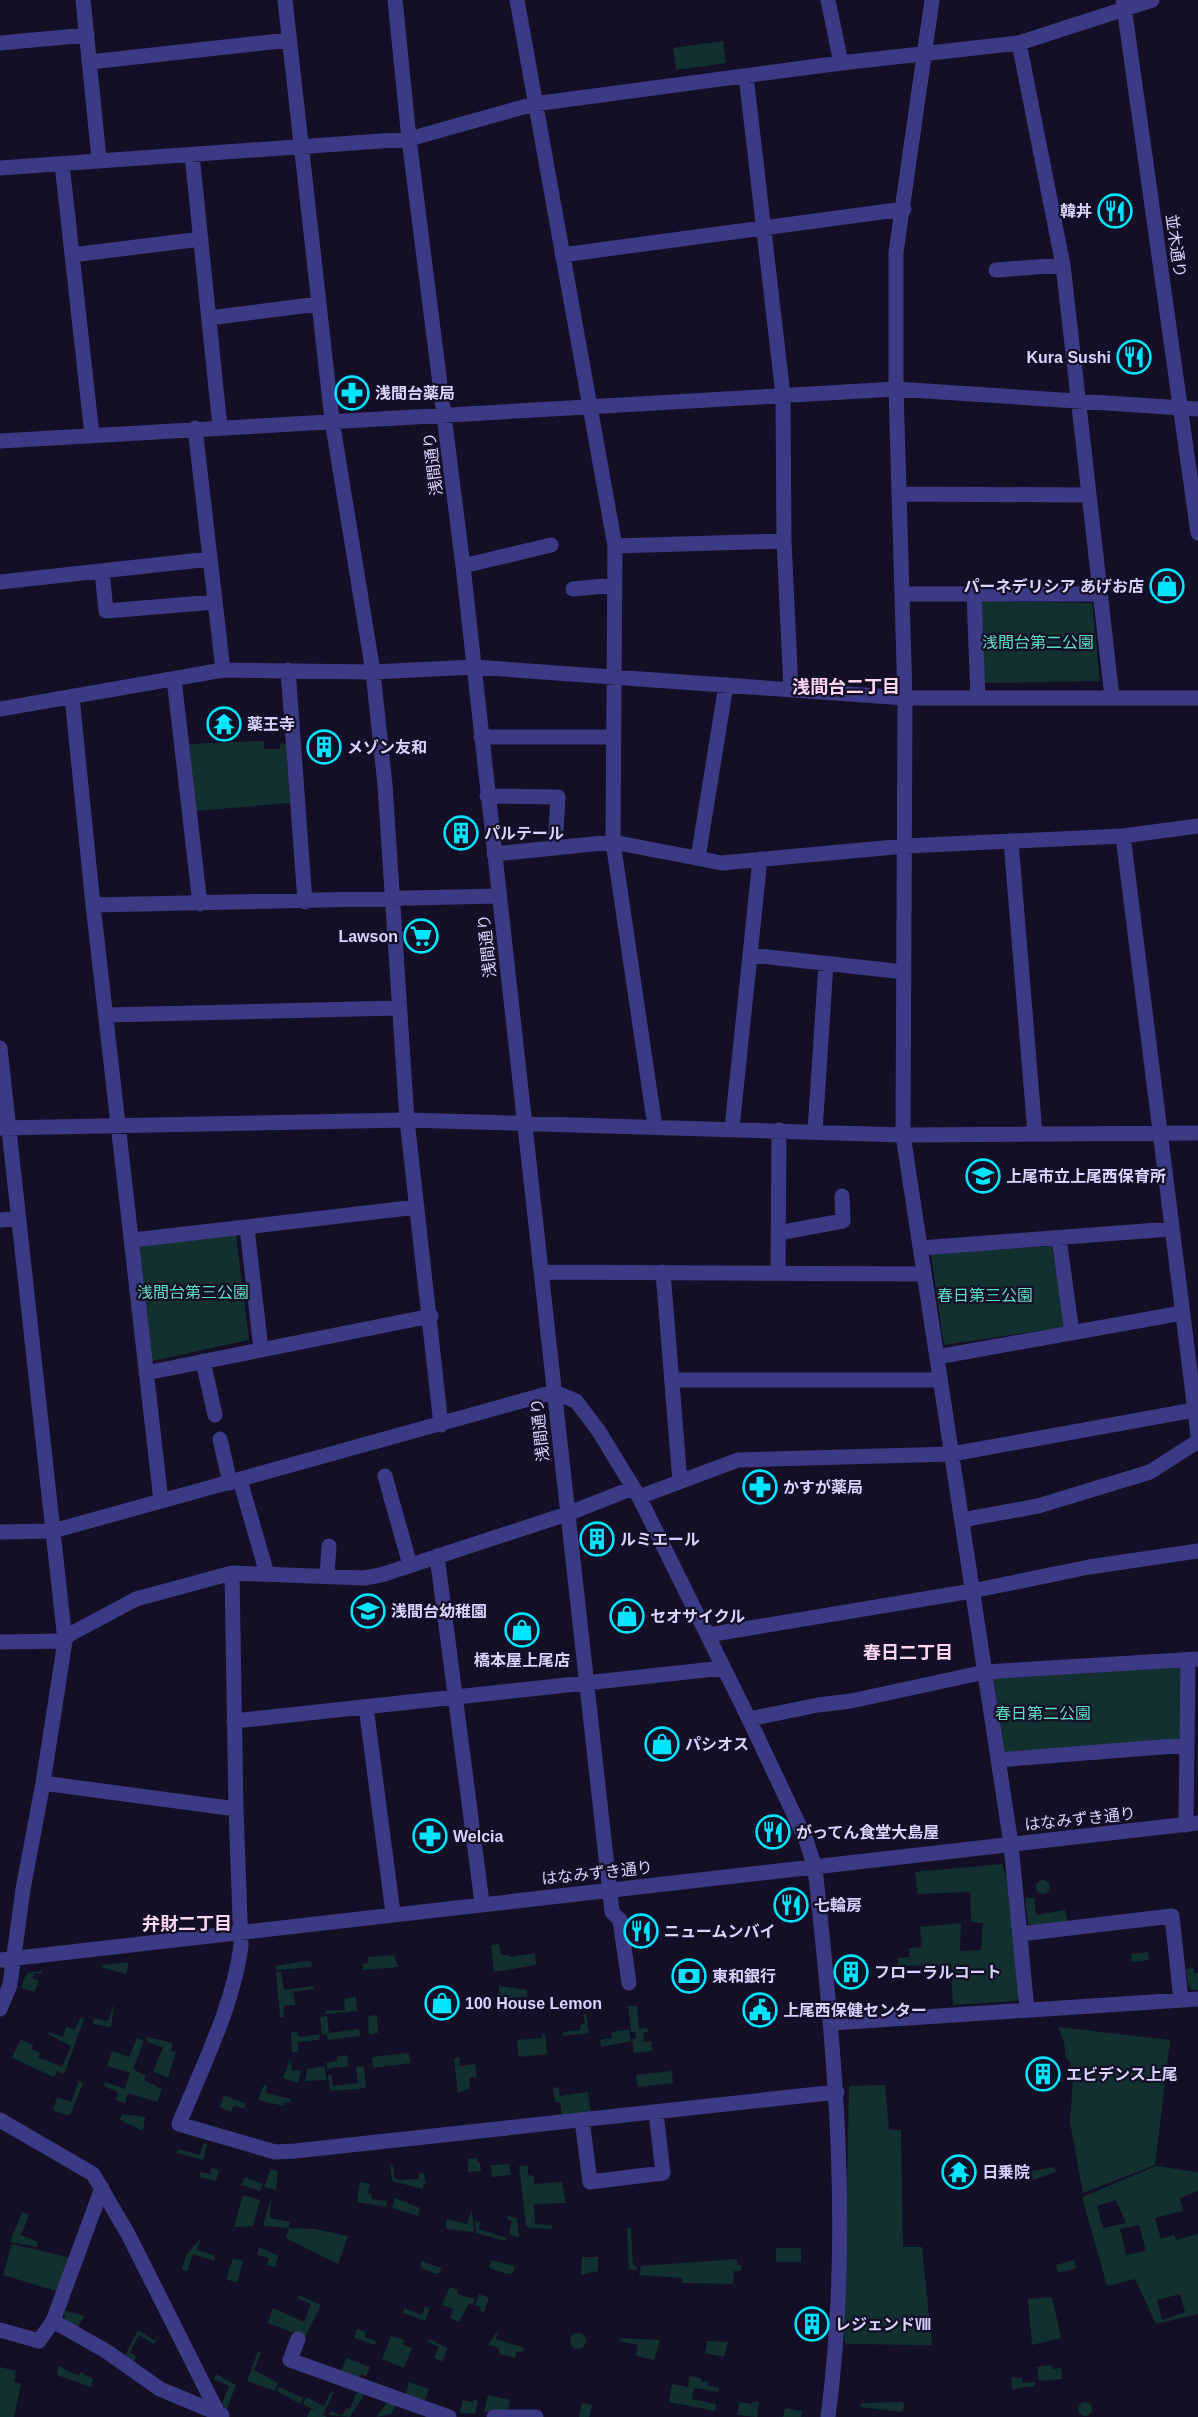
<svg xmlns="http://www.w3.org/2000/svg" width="1198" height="2417" viewBox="0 0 1198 2417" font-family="Arial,'Noto Sans JP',sans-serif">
	<rect width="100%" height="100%" fill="#130f26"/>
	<path fill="#12302f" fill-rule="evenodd" d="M723,41L726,63L676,70L673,48Z
		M979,601L1092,603L1100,681L982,683Z
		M264,741V749H280V743L286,744L290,803L196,811L189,744Z
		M236,1234L249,1340L152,1361L138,1243Z
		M1052,1246L1065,1327L944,1345L931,1254Z
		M1181,1667L1180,1739L1004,1754L994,1679Z
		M1002,1864L1009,1885L1019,1996L1017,2001L953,2005L951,1965L898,1966V1958L910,1957L909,1948L922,1947L920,1927L961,1923L960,1951L981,1950L983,1923L971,1922L970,1892L918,1894L915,1872Z
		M1036 1887a7 7 0 1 1 14 0a7 7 0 1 1-14 0Z
		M1025,1898H1034L1036,1915L1065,1910L1068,1924L1031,1925L1028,1924Z
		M499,1944L501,1955H509L510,1957L535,1953L536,1965L494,1972L491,1945Z
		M1148,1952L1149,1960L1132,1962L1131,1954Z
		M394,1955L398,1967L363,1970L362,1964L368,1963V1957Z
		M306,1961H311L312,1967L276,1970L275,1966Z
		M129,1962L126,1974L101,1967L102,1965Z
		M1193,1968L1194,1973H1198V1990H1192L1188,1985L1186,1969Z
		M42,1971L41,1974L35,1973L32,1978L39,1981L34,1992L21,1988L27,1973Z
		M281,1972L284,1990L313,1986L314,1989L290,1992L294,1993L295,2005L283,2006L284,2017H280L276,1972Z
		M499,1986L527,1990V1997L499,1998Z
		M356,1997L357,2011L325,2014V2011L345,2010L344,1999Z
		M115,2002L111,2027L93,2024L94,2018L108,2021Z
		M628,2006H637L639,2029L647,2028L648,2032H643L644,2042L651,2041L652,2051L634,2053L632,2039L636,2038L635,2032H631Z
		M583,2014H586L589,2033L563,2036V2032L580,2030L581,2024L585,2023Z
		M377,2015L378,2033L369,2035L368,2016Z
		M327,2016L329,2033L359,2029L360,2036L328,2040L327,2034L322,2035L320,2017Z
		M81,2017L84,2019L64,2074L57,2071L54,2077L12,2058L20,2039L33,2045L32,2049L40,2053L38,2057L62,2067L71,2046L48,2034L49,2032L63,2037L66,2027L75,2029Z
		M1058,2027L1170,2040L1155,2165L1083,2193L1070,2122L1073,2080L1070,2062L1066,2059L1064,2041Z
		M629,2030L631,2041L601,2047L600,2040L612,2038L611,2032Z
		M297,2031L299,2037L320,2034L319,2040L298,2042V2052H292L291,2032Z
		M542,2034H545L547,2054L519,2057L517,2040L542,2038Z
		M147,2037L173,2043L171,2051L176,2052L168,2078L153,2071L163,2048L146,2041Z
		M137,2038L144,2041L133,2069L146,2076L144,2080L162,2089L157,2102L128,2093L125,2103L116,2100L118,2092L104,2086L105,2082L125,2089L130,2073L107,2066L112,2051L129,2057Z
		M409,2053L410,2063L373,2068L372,2057Z
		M347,2055L348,2066L327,2069L326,2063L337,2061V2057Z
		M459,2057L460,2066L475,2064L477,2077L469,2078L470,2088L458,2093L454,2058Z
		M290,2059L292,2071L301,2070L298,2083L283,2078Z
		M324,2066L327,2080L305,2081L307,2069Z
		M364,2066L366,2088L330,2091L328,2075H331L333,2086L358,2083L356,2067Z
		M672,2071L673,2083L638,2087L636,2075Z
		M79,2081L83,2083L71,2114L67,2115L53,2110L57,2097L71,2102Z
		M264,2085L267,2086L266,2093L291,2099L290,2103L285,2102L284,2106L258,2100Z
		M885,2085L889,2130H901L903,2247H922L932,2345L847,2344L844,2341L849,2086Z
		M559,2087L560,2096L588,2092L591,2112L562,2116L560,2102H555L553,2088Z
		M224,2095L246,2104L244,2109L234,2105L231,2112L220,2107Z
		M122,2114L145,2117L143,2131L120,2120Z
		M204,2143L207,2144L203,2160L177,2153L178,2149L200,2155Z
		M477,2158V2162H480L481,2171L468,2172V2159Z
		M509,2164L511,2175L492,2177L491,2165Z
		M390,2165H393L394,2177L398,2180L419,2179L418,2174L424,2173L426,2184L423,2185V2189L392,2181Z
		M519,2166H528V2175L534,2176V2184L562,2182L566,2203L534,2204L535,2224L552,2225L553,2229L529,2228L526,2225Z
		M1156,2166L1198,2172V2191L1180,2198L1183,2211L1155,2218L1161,2239L1174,2235L1176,2240L1198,2234V2314L1156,2324L1135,2279L1107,2286L1082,2197ZM1116,2200L1126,2223L1103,2228L1097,2206ZM1139,2225L1146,2251L1126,2255L1120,2229ZM1180,2294L1185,2312L1162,2320L1157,2300Z
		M1055,2167L1056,2172L1033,2180L1031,2171Z
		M211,2168L219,2170L216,2181L199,2177L200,2172L210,2174Z
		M271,2169L278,2171L276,2190L264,2187Z
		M245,2177L263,2184L260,2191L241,2185Z
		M360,2182L370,2184L368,2193L372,2194L371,2199L387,2201L386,2207L357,2202Z
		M243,2195L260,2200L253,2226L234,2227Z
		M271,2198L270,2218L290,2222L289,2228L315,2229L348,2236L338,2264L286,2238L289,2228L263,2226Z
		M395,2198L420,2208L418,2216L392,2208Z
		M472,2210L474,2232L446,2229V2219L467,2224Z
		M22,2212L29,2215L21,2235L38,2242L37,2247L10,2242Z
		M508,2216L517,2218L519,2238L509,2234L512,2221L507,2219Z
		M475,2221L480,2222L479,2229L506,2238V2241L476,2233Z
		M627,2228H631L633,2265L637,2267L636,2270L629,2269Z
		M201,2238L197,2250L214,2255L215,2261L193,2254L187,2271L182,2269L186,2255Z
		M12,2244L71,2258L59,2292L3,2275Z
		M259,2247L278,2256L275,2267L267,2265L269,2258L257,2255Z
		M776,2248H801V2262H776Z
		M582,2257H598V2271L581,2275Z
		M233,2258L243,2261L237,2283L226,2279Z
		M737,2259V2265H742L741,2271H734L733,2284L682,2283V2278L639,2275L641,2266Z
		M491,2260L515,2266L513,2273L508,2274L489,2268Z
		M1074,2260L1076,2268L1058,2273L1056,2265Z
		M421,2261L442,2268L440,2272L437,2274L421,2268Z
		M450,2287L458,2290L457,2294L475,2299L473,2304L469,2303L459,2322L450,2318L453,2309L442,2305Z
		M479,2294L489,2298L484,2312L479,2311L481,2307L475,2305Z
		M299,2295L321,2305L305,2337L268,2323L273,2308L304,2322L311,2304L298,2299Z
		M1052,2297L1061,2338L1032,2345L1028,2299Z
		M425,2306L430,2308L425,2321L403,2313L404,2308L422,2315Z
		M64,2310L84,2316L76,2330L65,2321Z
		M357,2329L366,2332L365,2337L376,2341L375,2345L354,2338Z
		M138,2330L154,2340L158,2337L154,2344L139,2335L130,2352L136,2356L133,2366L123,2359Z
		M498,2330L496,2339L524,2348L523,2353L516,2351L515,2358L499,2354V2348L488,2345Z
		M570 2341a8 8 0 1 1 16 0a8 8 0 1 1-16 0Z
		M391,2336L404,2340L403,2345L412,2348L404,2368L382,2359Z
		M620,2338L660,2340L654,2360L636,2356L638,2345L619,2341Z
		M429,2339L448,2348L442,2362L434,2358L439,2347L428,2342Z
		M707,2341L728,2342L724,2357L705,2353Z
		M258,2351L261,2352L254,2370L278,2383L275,2391L247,2381Z
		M346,2358L370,2367L366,2376L361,2374L359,2379L341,2372Z
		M1051,2365L1052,2369L1061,2368L1062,2379L1039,2381L1037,2367Z
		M58,2366L79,2376L81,2372L93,2379L91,2387L57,2375Z
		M0,2367L16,2371L14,2382L21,2384L14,2417H0Z
		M216,2374L236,2385L226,2411L222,2404L229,2386L214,2380Z
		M690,2376L701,2378V2381L708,2382L707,2385L719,2388L718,2392L694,2388L692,2399L716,2404L715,2411L669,2402L672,2384L688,2387Z
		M1011,2377L1022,2378L1023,2383L1035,2382V2386L1012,2389Z
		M409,2382L429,2389L424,2401L406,2395Z
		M279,2387L303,2398L300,2404L277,2391Z
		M358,2389L366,2392L350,2417L329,2415L331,2411L342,2416L347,2408L350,2409Z
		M331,2391L334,2392L323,2415L327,2417H307L311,2409L319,2412L303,2404L306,2397L324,2406Z
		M488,2395L510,2400L508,2412H484Z
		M389,2399L429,2413L428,2417L404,2409L405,2406L398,2403L391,2414L377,2417Z
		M474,2399L478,2401L475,2414L460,2413L463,2400L473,2402Z
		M753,2401L759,2402L757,2417L737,2415L739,2402L752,2404Z
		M904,2402L903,2412L861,2407V2403Z
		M1078 2409a7 7 0 1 1 14 0a7 7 0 1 1-14 0Z
		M582,2403L592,2405L589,2417H579Z
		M785,2408L802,2411L801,2417H783Z"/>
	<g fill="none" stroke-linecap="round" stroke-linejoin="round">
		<path stroke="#3d3a85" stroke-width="15" d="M83,0L99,159
			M285,0L332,420L373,672L385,785L407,1120L441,1425
			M395,0L409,139L463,566L612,1912L620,1920L629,1983
			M517,0L615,546L613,842L655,1127
			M828,0L841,63
			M932,0L896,252V389L905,698L903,1135L1011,1844L1027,2010
			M1123,0L1198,533
			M0,43L87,35
			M1019,43L1063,265L1112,697
			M90,62L289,40
			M746,76L783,395L784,541L791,690
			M192,155L220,427
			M62,164L92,435
			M0,168L409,139L534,104L841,63L1019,43L1152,0
			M72,255L201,239
			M562,255L904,209
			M996,270L1063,265
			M209,318L318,304
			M195,428L223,670
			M0,441L896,389L1198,409
			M899,494L1089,495
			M615,546L784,541
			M463,566L551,545
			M102,571L106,611L215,602
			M0,582L210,559
			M573,589L614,585
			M902,594H1100
			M974,594L978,698
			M288,670L305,902
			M174,679L200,904
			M72,697L93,905L161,1501
			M0,709L223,670L373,672L474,667L905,698H1198
			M481,737H613
			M487,796L558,797L555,847
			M1123,836L1198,1435
			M1011,841L1035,1134
			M494,854L613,842L722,863L905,846L1123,836L1198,826
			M698,858L726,685
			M93,905L499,896
			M750,955L904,972
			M107,1015L398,1008
			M0,1048L65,1641L43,1783L23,1889L10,1985L0,2009
			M0,1128L407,1120L903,1135L1198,1133
			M732,1128L760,859
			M815,1131L826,964
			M0,1220L18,1218
			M247,1228L261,1349
			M778,1233L843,1221L842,1196
			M1059,1238L1072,1333
			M133,1240L417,1207
			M921,1248L1171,1229
			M541,1272L924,1274
			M663,1272L680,1482
			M778,1273L779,1130
			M937,1357L1182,1313
			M203,1361L215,1415
			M146,1373L431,1316
			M672,1380H940
			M220,1439L230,1483
			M385,1476L410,1565
			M240,1480L267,1574
			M639,1497L738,1460L952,1454L1194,1410
			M962,1520L1038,1506L1150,1472L1198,1441
			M0,1532L53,1531L554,1392L576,1401L598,1430L639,1497L749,1719L806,1840L815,1868C835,2050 852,2234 828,2417
			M437,1556L482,1903
			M232,1573L236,1809L241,1946C233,2007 202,2067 179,2124L275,2152L295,2151L837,2092
			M327,1576L329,1546
			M708,1635L972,1591L1089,1567L1198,1551
			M65,1637L136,1599L232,1573L364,1578L381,1575L567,1514L633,1488
			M0,1642L65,1641
			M366,1707L393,1913
			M749,1719L818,1705L851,1701L985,1672L1198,1659
			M234,1721L724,1668
			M998,1760L1187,1745
			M43,1783L236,1809
			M1186,1825L1188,1660
			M1020,1934L1172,1916L1181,2000
			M0,1960L1198,1823
			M832,2023L1198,1999
			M0,2120L93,2174L129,2236L220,2417
			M582,2120L590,2182L663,2173L656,2113
			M53,2321L106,2351L160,2389L222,2415
			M0,2330L39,2341L53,2321L102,2188
			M298,2339L290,2360L449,2417
			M494,2417H536"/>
	</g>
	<defs>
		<symbol id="restaurant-ring" viewBox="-11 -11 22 22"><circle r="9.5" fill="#130f26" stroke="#00e5ff" stroke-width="1.5"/><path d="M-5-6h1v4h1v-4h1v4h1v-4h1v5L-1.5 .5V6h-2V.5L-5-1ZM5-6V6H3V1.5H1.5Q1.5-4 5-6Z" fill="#00e5ff"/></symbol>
		<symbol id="pharmacy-ring" viewBox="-11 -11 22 22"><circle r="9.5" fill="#130f26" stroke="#00e5ff" stroke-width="1.5"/><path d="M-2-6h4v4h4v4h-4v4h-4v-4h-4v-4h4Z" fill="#00e5ff"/></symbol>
		<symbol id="shop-ring" viewBox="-11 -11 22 22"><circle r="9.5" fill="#130f26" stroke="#00e5ff" stroke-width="1.5"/><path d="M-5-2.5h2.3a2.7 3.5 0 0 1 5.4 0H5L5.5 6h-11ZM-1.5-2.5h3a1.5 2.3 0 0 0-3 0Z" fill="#00e5ff"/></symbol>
		<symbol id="temple-ring" viewBox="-11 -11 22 22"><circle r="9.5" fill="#130f26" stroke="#00e5ff" stroke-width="1.5"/><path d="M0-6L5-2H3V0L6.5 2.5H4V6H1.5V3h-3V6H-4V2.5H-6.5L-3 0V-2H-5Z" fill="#00e5ff"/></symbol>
		<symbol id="building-ring" viewBox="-11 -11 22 22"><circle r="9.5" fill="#130f26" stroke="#00e5ff" stroke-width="1.5"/><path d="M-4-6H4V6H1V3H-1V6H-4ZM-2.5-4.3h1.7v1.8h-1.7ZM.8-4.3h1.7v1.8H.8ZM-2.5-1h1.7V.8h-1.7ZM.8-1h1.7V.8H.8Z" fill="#00e5ff"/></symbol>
		<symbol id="supermarket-ring" viewBox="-11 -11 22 22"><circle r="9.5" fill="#130f26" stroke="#00e5ff" stroke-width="1.5"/><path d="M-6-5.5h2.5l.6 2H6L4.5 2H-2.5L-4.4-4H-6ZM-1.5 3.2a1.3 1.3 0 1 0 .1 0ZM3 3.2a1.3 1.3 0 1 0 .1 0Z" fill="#00e5ff"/></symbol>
		<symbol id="school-ring" viewBox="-11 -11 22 22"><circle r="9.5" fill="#130f26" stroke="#00e5ff" stroke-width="1.5"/><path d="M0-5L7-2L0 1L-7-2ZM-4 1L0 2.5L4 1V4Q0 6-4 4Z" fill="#00e5ff"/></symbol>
		<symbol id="bank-ring" viewBox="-11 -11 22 22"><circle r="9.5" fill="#130f26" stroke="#00e5ff" stroke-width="1.5"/><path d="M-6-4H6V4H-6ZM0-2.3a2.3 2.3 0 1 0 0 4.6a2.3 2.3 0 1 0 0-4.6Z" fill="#00e5ff"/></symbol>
		<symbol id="civic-ring" viewBox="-11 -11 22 22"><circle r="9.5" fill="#130f26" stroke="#00e5ff" stroke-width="1.5"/><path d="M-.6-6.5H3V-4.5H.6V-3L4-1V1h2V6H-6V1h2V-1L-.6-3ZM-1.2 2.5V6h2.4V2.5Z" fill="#00e5ff"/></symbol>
	</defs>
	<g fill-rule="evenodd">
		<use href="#restaurant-ring" x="1096" y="192" width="38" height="38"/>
		<use href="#restaurant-ring" x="1115" y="338" width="38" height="38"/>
		<use href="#pharmacy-ring" x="333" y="374" width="38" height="38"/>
		<use href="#shop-ring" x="1148" y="567" width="38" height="38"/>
		<use href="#temple-ring" x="205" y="705" width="38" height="38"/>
		<use href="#building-ring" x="305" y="728" width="38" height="38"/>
		<use href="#building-ring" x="442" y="814" width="38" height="38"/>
		<use href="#supermarket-ring" x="402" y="917" width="38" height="38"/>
		<use href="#school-ring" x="964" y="1157" width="38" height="38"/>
		<use href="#pharmacy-ring" x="741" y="1468" width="38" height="38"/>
		<use href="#building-ring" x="578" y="1520" width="38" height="38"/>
		<use href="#school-ring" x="349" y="1592" width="38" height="38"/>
		<use href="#shop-ring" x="608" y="1597" width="38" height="38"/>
		<use href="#shop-ring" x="503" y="1611" width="38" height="38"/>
		<use href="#shop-ring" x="643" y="1725" width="38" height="38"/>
		<use href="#restaurant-ring" x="754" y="1813" width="38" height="38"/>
		<use href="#pharmacy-ring" x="411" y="1817" width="38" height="38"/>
		<use href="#restaurant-ring" x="772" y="1886" width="38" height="38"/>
		<use href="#restaurant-ring" x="622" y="1912" width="38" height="38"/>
		<use href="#building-ring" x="832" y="1953" width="38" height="38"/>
		<use href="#bank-ring" x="670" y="1957" width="38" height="38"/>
		<use href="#shop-ring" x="423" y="1984" width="38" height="38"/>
		<use href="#civic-ring" x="741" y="1991" width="38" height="38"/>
		<use href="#building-ring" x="1024" y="2055" width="38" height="38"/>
		<use href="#temple-ring" x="940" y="2153" width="38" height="38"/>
		<use href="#building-ring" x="793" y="2305" width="38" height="38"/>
	</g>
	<g text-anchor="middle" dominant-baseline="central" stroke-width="4.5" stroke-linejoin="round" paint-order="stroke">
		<g font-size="16" font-weight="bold" fill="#d9d4ff" stroke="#130f26" text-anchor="start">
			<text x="1092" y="211" text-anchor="end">韓丼</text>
			<text x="1111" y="357" text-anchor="end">Kura Sushi</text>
			<text x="375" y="393">浅間台薬局</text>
			<text x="1144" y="586" text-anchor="end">パーネデリシア あげお店</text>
			<text x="247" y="724">薬王寺</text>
			<text x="347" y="747">メゾン友和</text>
			<text x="484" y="833">パルテール</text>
			<text x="398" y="936" text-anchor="end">Lawson</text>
			<text x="1006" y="1176">上尾市立上尾西保育所</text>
			<text x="783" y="1487">かすが薬局</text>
			<text x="620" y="1539">ルミエール</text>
			<text x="391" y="1611">浅間台幼稚園</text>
			<text x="650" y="1616">セオサイクル</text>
			<text x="522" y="1660" text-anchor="middle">橋本屋上尾店</text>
			<text x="685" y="1744">パシオス</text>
			<text x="796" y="1832">がってん食堂大島屋</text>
			<text x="453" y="1836">Welcia</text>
			<text x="814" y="1905">七輪房</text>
			<text x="664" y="1931">ニュームンバイ</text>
			<text x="874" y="1972">フローラルコート</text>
			<text x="712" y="1976">東和銀行</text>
			<text x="465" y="2003">100 House Lemon</text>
			<text x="783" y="2010">上尾西保健センター</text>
			<text x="1066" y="2074">エビデンス上尾</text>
			<text x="982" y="2172">日乗院</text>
			<text x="835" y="2324">レジェンドⅧ</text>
		</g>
		<g font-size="16" fill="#d9d4ff" stroke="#130f26">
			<text transform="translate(1176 246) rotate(82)">並木通り</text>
			<text transform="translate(433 464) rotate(-97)">浅間通り</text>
			<text transform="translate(487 946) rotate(-96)">浅間通り</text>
			<text transform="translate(540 1430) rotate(-96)">浅間通り</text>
			<text transform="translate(1080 1819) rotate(-6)">はなみずき通り</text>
			<text transform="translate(597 1873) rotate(-6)">はなみずき通り</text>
		</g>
		<g font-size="16" fill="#5fe0c0" stroke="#130f26">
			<text x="1038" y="642">浅間台第二公園</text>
			<text x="193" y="1292">浅間台第三公園</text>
			<text x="985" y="1295">春日第三公園</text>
			<text x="1043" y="1713">春日第二公園</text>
		</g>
		<g font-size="18" font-weight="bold" fill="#ffd6f0" stroke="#130f26">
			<text x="846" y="687">浅間台二丁目</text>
			<text x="908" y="1653">春日二丁目</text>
			<text x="187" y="1924">弁財二丁目</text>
		</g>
	</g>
</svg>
